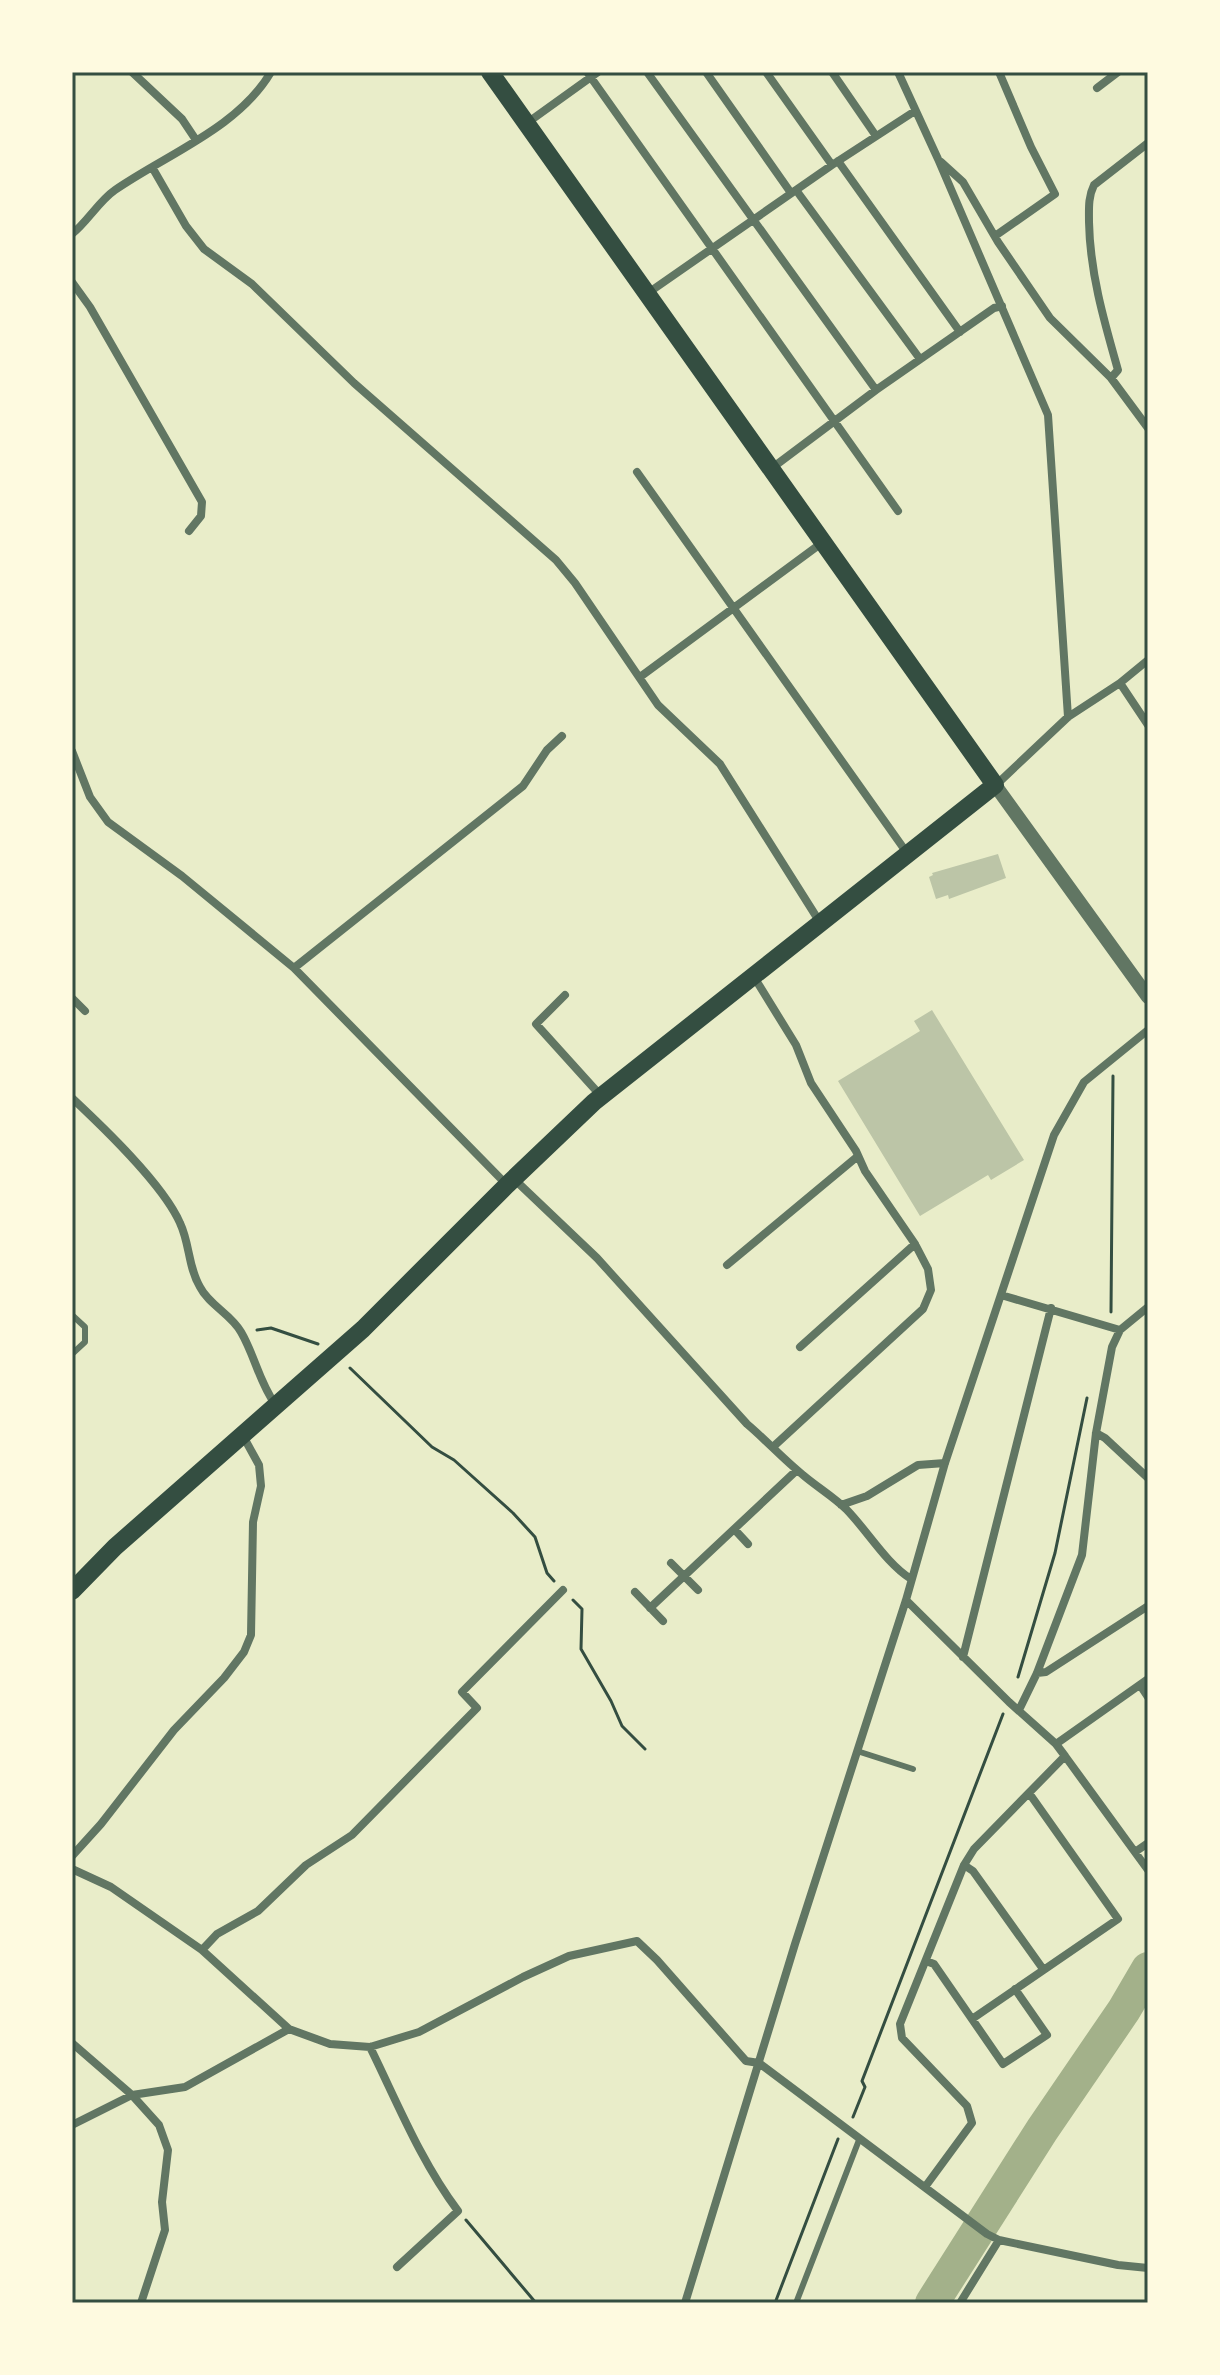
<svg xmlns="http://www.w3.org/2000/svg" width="1220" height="2375" viewBox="0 0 1220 2375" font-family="'PT Sans Narrow',sans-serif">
	<rect width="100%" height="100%" fill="#e9edc9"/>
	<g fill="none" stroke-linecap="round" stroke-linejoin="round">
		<path stroke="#a3b18a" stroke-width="34" d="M932,2303L1042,2130L1124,2010L1148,1969"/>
	</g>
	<path fill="#bcc5a7" d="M998,854L1006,878L949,899L948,895L936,899L929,877L933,875L932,873Z
		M932,1010L1024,1160L991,1180L988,1175L920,1216L838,1081L920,1031L914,1021Z"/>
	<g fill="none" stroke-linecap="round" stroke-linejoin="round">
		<path stroke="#344e41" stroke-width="3" d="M1111,1312L1113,1076
			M257,1330L271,1328L318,1344
			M350,1368L432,1447L454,1460L513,1513L535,1537L547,1573L554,1581
			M573,1600L582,1609L581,1649L611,1701L622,1726L645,1749
			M1018,1677L1055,1553L1087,1398
			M853,2117L865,2087L862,2081L1003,1714
			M466,2220L536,2303
			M775,2303L838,2139"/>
		<path stroke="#617663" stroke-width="6" d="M72,1315L85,1327V1342L72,1354
			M857,1751L913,1769
			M796,2303L859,2140"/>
		<path stroke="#617663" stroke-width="8" d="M132,72L182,119L196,140
			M587,72L898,511
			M647,72L876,390
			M706,72L791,193
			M766,72L832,165
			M832,72L876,136
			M898,72L938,159L1048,415L1068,717
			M1097,88L1118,72
			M527,123L598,72
			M838,161L960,332
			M941,162L963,182L998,242L1050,318L1111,378L1148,428
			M152,167L186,226L204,249L252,284L354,383L556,560L575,583L658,705L720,764L821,924
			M796,190L920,359
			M72,234C88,221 99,201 115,190C167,154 238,128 271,72
			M995,236L1055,194L1031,147L999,72
			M72,282L90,307L202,502L201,516L189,531
			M648,293L832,165L915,111
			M1111,378L1118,370C1104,321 1090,273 1089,222C1089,209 1088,197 1094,185L1148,143
			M772,468L876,390L994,308L1002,306
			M637,472L907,853
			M640,677L823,542
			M1120,683L1148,725
			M72,751L90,797L108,822L182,876L294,968L506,1184
			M996,785L1068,717L1120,683L1148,660
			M294,968L523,786L547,750L562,736
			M754,977L796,1045L811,1083L856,1151L865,1171L915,1244L928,1269L931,1290L923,1309L774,1446
			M565,995L536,1024L601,1096
			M72,998L85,1011
			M72,1098C103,1127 163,1184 180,1223C190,1244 188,1267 200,1287C209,1305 231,1314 241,1332C255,1356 259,1382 275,1404
			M514,1179L597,1258L747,1424C766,1440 783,1459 803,1475C817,1487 834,1497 847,1510C869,1533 886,1563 911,1579
			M727,1265L858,1156
			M1001,1295L1120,1330L1148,1307
			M800,1347L915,1244
			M1096,1433L1105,1438L1148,1478
			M841,1505L867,1496L918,1465L945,1463
			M735,1530L748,1544
			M671,1563L698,1590
			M635,1592L663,1621
			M906,1600L1009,1702L1056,1744L1065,1756
			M650,1608L797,1470
			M963,1657L1051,1308
			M1037,1673L1046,1672L1148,1606
			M1140,1685L1148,1697
			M1019,1710L1037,1673L1082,1555L1096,1433L1112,1347L1120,1330
			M1056,1744L1148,1679
			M1135,1852L1148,1843
			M72,1856L101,1824L174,1730L224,1678L244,1652L251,1635L253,1522L261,1486L259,1465L242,1434
			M964,1865L973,1871L1043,1969
			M72,1869L111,1887L202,1950L289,2029L330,2044L370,2047L419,2032L523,1977L569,1956L637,1941L657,1960L746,2061L759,2063L987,2234L999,2240L1118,2265L1148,2268
			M202,1950L217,1934L258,1911L306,1865L352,1835L477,1708L462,1692L563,1590
			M926,1961L934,1964L1003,2064L1047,2035L1015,1989
			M972,2019L1118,1919L1029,1793
			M72,2043L132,2095L159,2125L168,2150L162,2202L165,2230L141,2303
			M370,2047C397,2102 421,2162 458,2211L397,2267
			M72,2125L132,2095L185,2087L289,2029
			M925,2187L972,2123L967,2106L902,2038L900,2024L964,1865L974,1849L1065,1756L1148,1870
			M685,2303L795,1944L906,1600L945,1463L1054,1135L1084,1082L1148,1030
			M960,2303L999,2240"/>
		<path stroke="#617663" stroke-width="14" d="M995,785L1148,997"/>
		<path stroke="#344e41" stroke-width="18" d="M72,1591L115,1547L363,1329L507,1185L594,1102L995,785L490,72"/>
	</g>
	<rect width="1220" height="2375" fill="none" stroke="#fefae0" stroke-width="148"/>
	<rect x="74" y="74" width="1072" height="2227" fill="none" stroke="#344e41" stroke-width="3"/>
</svg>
